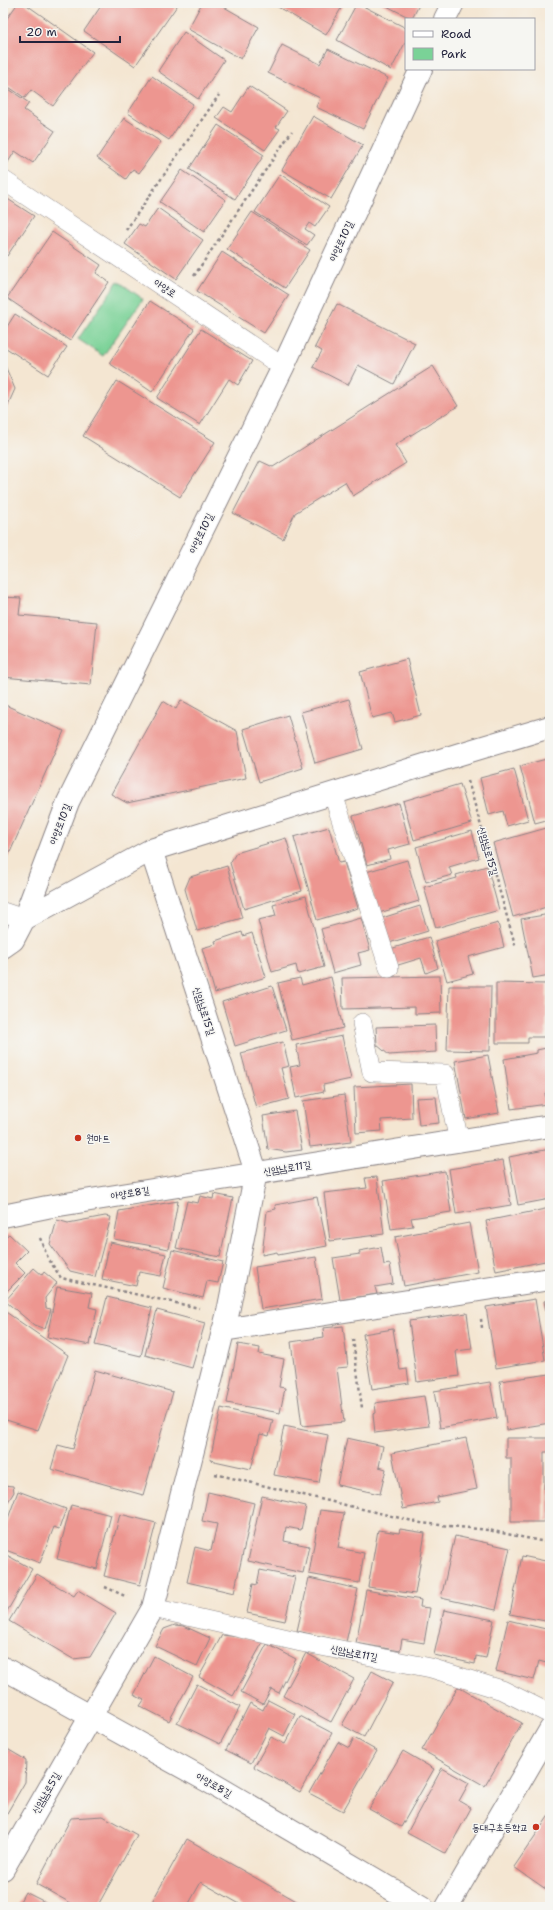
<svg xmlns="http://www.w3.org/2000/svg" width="553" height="1910" viewBox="0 0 553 1910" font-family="'Shantell Sans','Poor Story',sans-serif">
	<rect width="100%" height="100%" fill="#f6f6f2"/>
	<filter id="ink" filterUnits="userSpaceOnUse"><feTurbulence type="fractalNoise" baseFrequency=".025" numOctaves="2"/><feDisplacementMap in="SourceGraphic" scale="8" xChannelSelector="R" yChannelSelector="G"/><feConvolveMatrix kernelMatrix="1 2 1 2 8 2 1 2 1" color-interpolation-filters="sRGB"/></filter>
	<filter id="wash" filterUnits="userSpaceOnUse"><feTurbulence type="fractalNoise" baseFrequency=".012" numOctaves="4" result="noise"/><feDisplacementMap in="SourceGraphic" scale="16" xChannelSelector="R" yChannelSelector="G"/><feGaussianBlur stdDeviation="0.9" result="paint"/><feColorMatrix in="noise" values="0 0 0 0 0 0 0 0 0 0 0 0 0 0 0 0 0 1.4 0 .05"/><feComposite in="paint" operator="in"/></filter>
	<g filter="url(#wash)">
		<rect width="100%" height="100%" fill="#f4e6d2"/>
		<path fill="#7ad297" stroke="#4e7a69" d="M118,281L143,299L103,356L78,339Z"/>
		<g id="blocks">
			<path fill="#ed9690" d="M18,3H24L93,52L53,106L31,90L25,98L3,83V24Z
				M103,3H179L135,66L84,31Z
				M202,3H217L259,27L241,59L188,29Z
				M271,3H344L326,35Z
				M357,3L406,28V41L391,70L337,40Z
				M381,3H420L412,19Z
				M184,32L224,60L198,99L158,71Z
				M282,45L320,64L328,49L388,78L363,129L316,107L320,98L268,73Z
				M152,76L193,104L169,140L128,113Z
				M3,85L29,103L24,110L55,131L33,163L15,151L5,167L3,165Z
				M249,86L287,111L276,127L280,129L265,150L216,118L224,107L232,112Z
				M313,116L363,145L331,199L282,170Z
				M124,118L161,142L139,173L133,169L126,179L97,158Z
				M218,125L264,155L235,199L189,169Z
				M182,170L226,200L204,232L160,202Z
				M280,174L329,207L315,227L309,223L305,229L314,235L307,245L255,212Z
				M3,196L34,216L7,256L3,253Z
				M158,208L203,240L176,279L125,244L139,224L145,227Z
				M252,212L310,250L285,288L227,249Z
				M52,232L101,265L96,273L109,282L70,341L7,298Z
				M222,252L289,295L264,333L197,291Z
				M150,301L194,329L152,392L109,363Z
				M337,304L415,343L394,384L358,365L348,385L313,367L322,351L315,347Z
				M15,314L67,347L48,375L3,346V333Z
				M201,329L252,361L238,385L229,379L200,425L157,398Z
				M3,361L15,389L3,416Z
				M433,366L458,406L395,445L406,463L353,496L345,482L295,513L283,539L233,513L260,461L273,467Z
				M117,381L215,442L180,497L83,436Z
				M3,597L21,598L19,615L97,622L91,685L3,677Z
				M407,659L421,715L395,722L392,713L372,718L360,672Z
				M349,699L363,749L315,763L301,712Z
				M181,700L237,731L246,778L127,803L111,794L163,701L176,709Z
				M3,704L64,731L3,868Z
				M288,715L303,768L259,782L243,729Z
				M550,758V819L535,823L520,766Z
				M514,769L528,820L507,826L503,811L489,815L480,778Z
				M460,784L472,823L414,840L403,801Z
				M399,803L410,844L388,850L390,859L367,865L353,816Z
				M329,827L339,863L344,862L358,908L317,920L294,837Z
				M550,827V906L513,917L493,843Z
				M472,831L479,858L449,867L452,875L426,882L416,847Z
				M286,838L302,891L244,909L230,863L236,853Z
				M407,860L419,901L379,913L366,872Z
				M227,866L242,918L197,931L185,889L190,877Z
				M487,866L499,910L436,928L424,887L457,878L456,875Z
				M306,896L324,967L298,974L296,965L272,972L258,920L276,916L273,905Z
				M420,906L428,931L389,943L382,918Z
				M550,914V975L533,978L521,919Z
				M361,918L370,950L358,953L361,965L333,973L321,929Z
				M498,923L504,947L468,957L473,974L447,981L435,941Z
				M242,932L243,936L252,933L266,977L215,993L202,948L216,944L215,941Z
				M429,937L438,968L426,973L421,958L395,966L390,949Z
				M440,976L441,1013L415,1014V1007L343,1009L342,978Z
				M331,977L343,1028L292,1040L278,983L300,978L302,985Z
				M496,983L547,984L546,1037H528V1043H496Z
				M272,986L286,1030L235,1046L222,1002Z
				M449,986H491L490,1051L447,1050Z
				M435,1025L436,1052L389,1055L377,1045L376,1027Z
				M342,1036L351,1079L323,1085L324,1092L296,1098L290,1067L300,1065L296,1045Z
				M283,1042L289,1066L281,1068L289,1099L256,1108L241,1053Z
				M546,1048L550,1076V1092L545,1093L547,1104L511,1109L504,1059L537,1053V1050Z
				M488,1055L499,1113L466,1119L455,1061Z
				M411,1084L412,1118L381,1120L382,1131L356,1133L354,1087Z
				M344,1095L351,1142L310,1147L303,1101Z
				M436,1097L439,1123L419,1125L416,1098Z
				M295,1111L302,1150L286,1152L268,1149L263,1116Z
				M550,1149V1199L518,1205L509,1157Z
				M503,1160L511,1205L456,1214L449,1169Z
				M445,1171L451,1212L411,1218L413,1226L391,1229L383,1181Z
				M377,1177L384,1234L330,1241L324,1193L367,1188L365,1178Z
				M214,1194L233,1198L220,1257L176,1248L187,1201L198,1203L200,1196L213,1199Z
				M317,1197L327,1246L278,1255L277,1252L262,1255L267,1211L276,1209L275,1205Z
				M178,1201L169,1249L114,1239L119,1211Z
				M550,1208V1260L496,1271L486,1221Z
				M105,1216L111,1217L95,1277L70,1271L50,1244L57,1220L68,1223Z
				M469,1223L478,1272L404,1286L395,1237Z
				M9,1234L27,1251L15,1263L25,1273L3,1295V1239Z
				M110,1242L166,1254L161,1276L139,1272L136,1286L102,1279Z
				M381,1247L384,1265L390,1264L393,1284L375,1287L377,1294L340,1300L333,1258L360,1254L359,1251Z
				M172,1250L223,1262L218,1283L207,1281L203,1298L163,1288Z
				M316,1257L322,1299L261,1309L255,1267Z
				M34,1268L42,1275L44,1272L57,1283L45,1298L46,1308L51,1309L45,1329L34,1325L5,1301Z
				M57,1287L92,1293L89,1307L97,1309L90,1345L47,1337Z
				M107,1297L152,1308L141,1356L95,1345Z
				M535,1299L545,1360L496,1368L486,1307Z
				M550,1300V1327H549L544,1301Z
				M3,1310L68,1355L38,1430L3,1419Z
				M157,1310L205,1323L192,1368L145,1355Z
				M467,1313L472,1349L456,1351L459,1376L417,1382L409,1321Z
				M343,1326L348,1367L337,1368L344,1422L302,1426L291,1342L324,1337L323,1328Z
				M393,1329L400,1370L407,1369L409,1383L372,1389L363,1334Z
				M238,1344L260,1348L259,1354L284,1359L279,1387L285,1388L280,1413L227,1403Z
				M95,1370L173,1392L143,1495L51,1469L58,1445L73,1449Z
				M550,1374V1423L507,1430L500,1381Z
				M490,1382L497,1418L440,1428L434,1391Z
				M424,1396L429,1426L375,1433L373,1414L376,1413L375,1403Z
				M221,1408L273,1420L269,1436L260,1434L251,1469L210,1460Z
				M284,1426L328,1435L319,1483L274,1475Z
				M347,1438L383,1446L379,1467L386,1469L380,1494L337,1485Z
				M466,1438L477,1489L437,1497L438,1502L403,1509L392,1453Z
				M506,1438H550V1452H544V1522H511V1458H506Z
				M548,1475H550V1521H547Z
				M3,1485L13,1486L14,1492L3,1510Z
				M18,1491L66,1509L59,1529L54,1527L40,1563L3,1549V1532Z
				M208,1492L254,1503L234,1593L187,1582L195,1547L211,1551L217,1524L202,1521Z
				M262,1496L306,1506L301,1530L286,1527L284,1541L309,1546L303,1573L248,1561Z
				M71,1505L111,1515L97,1569L57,1559Z
				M320,1510L344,1513L338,1548L364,1553L359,1583L309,1574Z
				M120,1514L156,1523L140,1585L104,1576Z
				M400,1529L425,1533L415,1594L368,1587L378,1530L399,1533Z
				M455,1536L510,1548L496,1610L441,1598Z
				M3,1553L32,1569L3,1618Z
				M522,1556L550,1562V1622L510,1614Z
				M260,1570L295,1577L285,1621L247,1613L253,1584L257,1585Z
				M37,1574L74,1596L78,1590L116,1613L90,1657L73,1659L9,1621Z
				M309,1578L358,1589L346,1642L297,1631Z
				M366,1590L421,1600L420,1607L430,1608L424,1643L402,1639L400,1651L356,1643Z
				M444,1610L494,1620L486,1658L476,1656L475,1664L434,1655Z
				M508,1620L550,1630V1664L539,1661L534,1680L496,1671Z
				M175,1625L184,1626L210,1638L197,1666L155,1646L164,1629Z
				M222,1635L264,1640L233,1696L199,1677Z
				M267,1644L296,1659L279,1693L271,1689L263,1704L241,1692Z
				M306,1653L354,1679L331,1722L283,1696Z
				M154,1656L193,1677L169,1721L140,1706L144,1700L134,1695Z
				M372,1671L393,1682L364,1737L342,1725Z
				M197,1684L240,1707L220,1744L177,1723Z
				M458,1687L522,1723L485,1786L422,1750Z
				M268,1700L295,1714L284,1736L269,1728L251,1763L226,1750L250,1703L263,1710Z
				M300,1716L332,1733L300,1792L254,1767L271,1737L285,1744Z
				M354,1738L377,1751L343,1811L309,1793L338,1742L349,1748Z
				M4,1747L26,1760L25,1782L3,1820Z
				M403,1751L434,1769L401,1827L369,1809Z
				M442,1768L469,1783L459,1801L471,1808L446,1854L407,1833Z
				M550,1814V1892L514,1867Z
				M103,1816L137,1835L97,1907H78L36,1884L71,1818Z
				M187,1839L307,1907H245L201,1882L187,1907H149Z
				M25,1892L55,1907H17Z"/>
		</g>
	</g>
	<g filter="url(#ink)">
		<use href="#blocks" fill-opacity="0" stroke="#8b8486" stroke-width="1"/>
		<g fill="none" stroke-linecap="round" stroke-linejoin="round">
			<defs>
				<path id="lane" d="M3,180L283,367
					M333,794L389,968
					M3,912L24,919
					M362,1023L372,1072L445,1074L459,1142
					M153,1608L301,1642L431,1668L502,1690L550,1714"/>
				<path id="street" d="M445,19L453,3
					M24,919L68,802L283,367L421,69
					M3,947L13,940L24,919L151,850L460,754L550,727
					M3,1216L47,1207L550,1126
					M223,1330L550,1279
					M3,1668L206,1780L422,1907
					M3,1869L153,1608L228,1312L256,1172L151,850
					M447,1907L550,1730"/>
			</defs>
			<use href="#lane" stroke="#8b8486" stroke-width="20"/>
			<use href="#street" stroke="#8b8486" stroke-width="24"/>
			<path stroke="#8b8486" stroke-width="2.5" stroke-dasharray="3 3" stroke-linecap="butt" d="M126,230L219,95
				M194,276L292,131
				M468,781L516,948
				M40,1238L48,1258L61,1278L199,1308
				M481,1319L482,1328
				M353,1339L362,1408
				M215,1474L421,1523L488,1530L550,1543
				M105,1587L127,1597"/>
			<use href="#lane" stroke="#fff" stroke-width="19"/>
			<use href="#street" stroke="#fff" stroke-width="22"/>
		</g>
	</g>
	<g fill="#c8321e" stroke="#f6f6f2" stroke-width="1.5">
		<circle cx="78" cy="1138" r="4"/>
		<circle cx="536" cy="1827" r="4"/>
	</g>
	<g text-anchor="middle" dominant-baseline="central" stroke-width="3" stroke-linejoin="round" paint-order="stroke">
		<g font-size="10" fill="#22223b" stroke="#f6f6f2">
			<text transform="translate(341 241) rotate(-65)">아양로10길</text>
			<text transform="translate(165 288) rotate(33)">아양로</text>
			<text transform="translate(201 533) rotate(-64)">아양로10길</text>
			<text transform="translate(60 824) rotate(-69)">아양로10길</text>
			<text transform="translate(488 851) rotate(74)">신암남로15길</text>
			<text transform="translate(204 1011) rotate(72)">신암남로15길</text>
			<text transform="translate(287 1168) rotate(-9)">신암남로11길</text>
			<text transform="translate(130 1193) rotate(-9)">아양로8길</text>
			<text transform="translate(354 1653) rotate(11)">신암남로11길</text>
			<text transform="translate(214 1785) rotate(30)">아양로8길</text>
			<text transform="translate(46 1793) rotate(-60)">신암남로5길</text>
		</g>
		<g font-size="10" fill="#22223b" stroke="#f6f6f2" text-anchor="start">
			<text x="86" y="1138">원마트</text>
			<text x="528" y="1827" text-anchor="end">동대구초등학교</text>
		</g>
	</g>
	<rect width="553" height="1910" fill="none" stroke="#f6f6f2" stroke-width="16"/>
	<rect x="405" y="18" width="130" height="52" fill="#f6f6f2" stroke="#a1a1a9"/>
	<rect x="413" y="31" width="20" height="6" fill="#ffffff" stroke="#a1a1a9"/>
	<text x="441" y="38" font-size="12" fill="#22223b">Road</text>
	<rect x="413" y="48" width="20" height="12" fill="#7ad297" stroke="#a1a1a9"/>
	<text x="441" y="58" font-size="12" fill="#22223b">Park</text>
	<path d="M20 36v6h100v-6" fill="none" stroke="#22223b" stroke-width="2"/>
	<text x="26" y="36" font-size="12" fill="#22223b" stroke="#f6f6f2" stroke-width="3" paint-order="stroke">20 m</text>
</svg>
